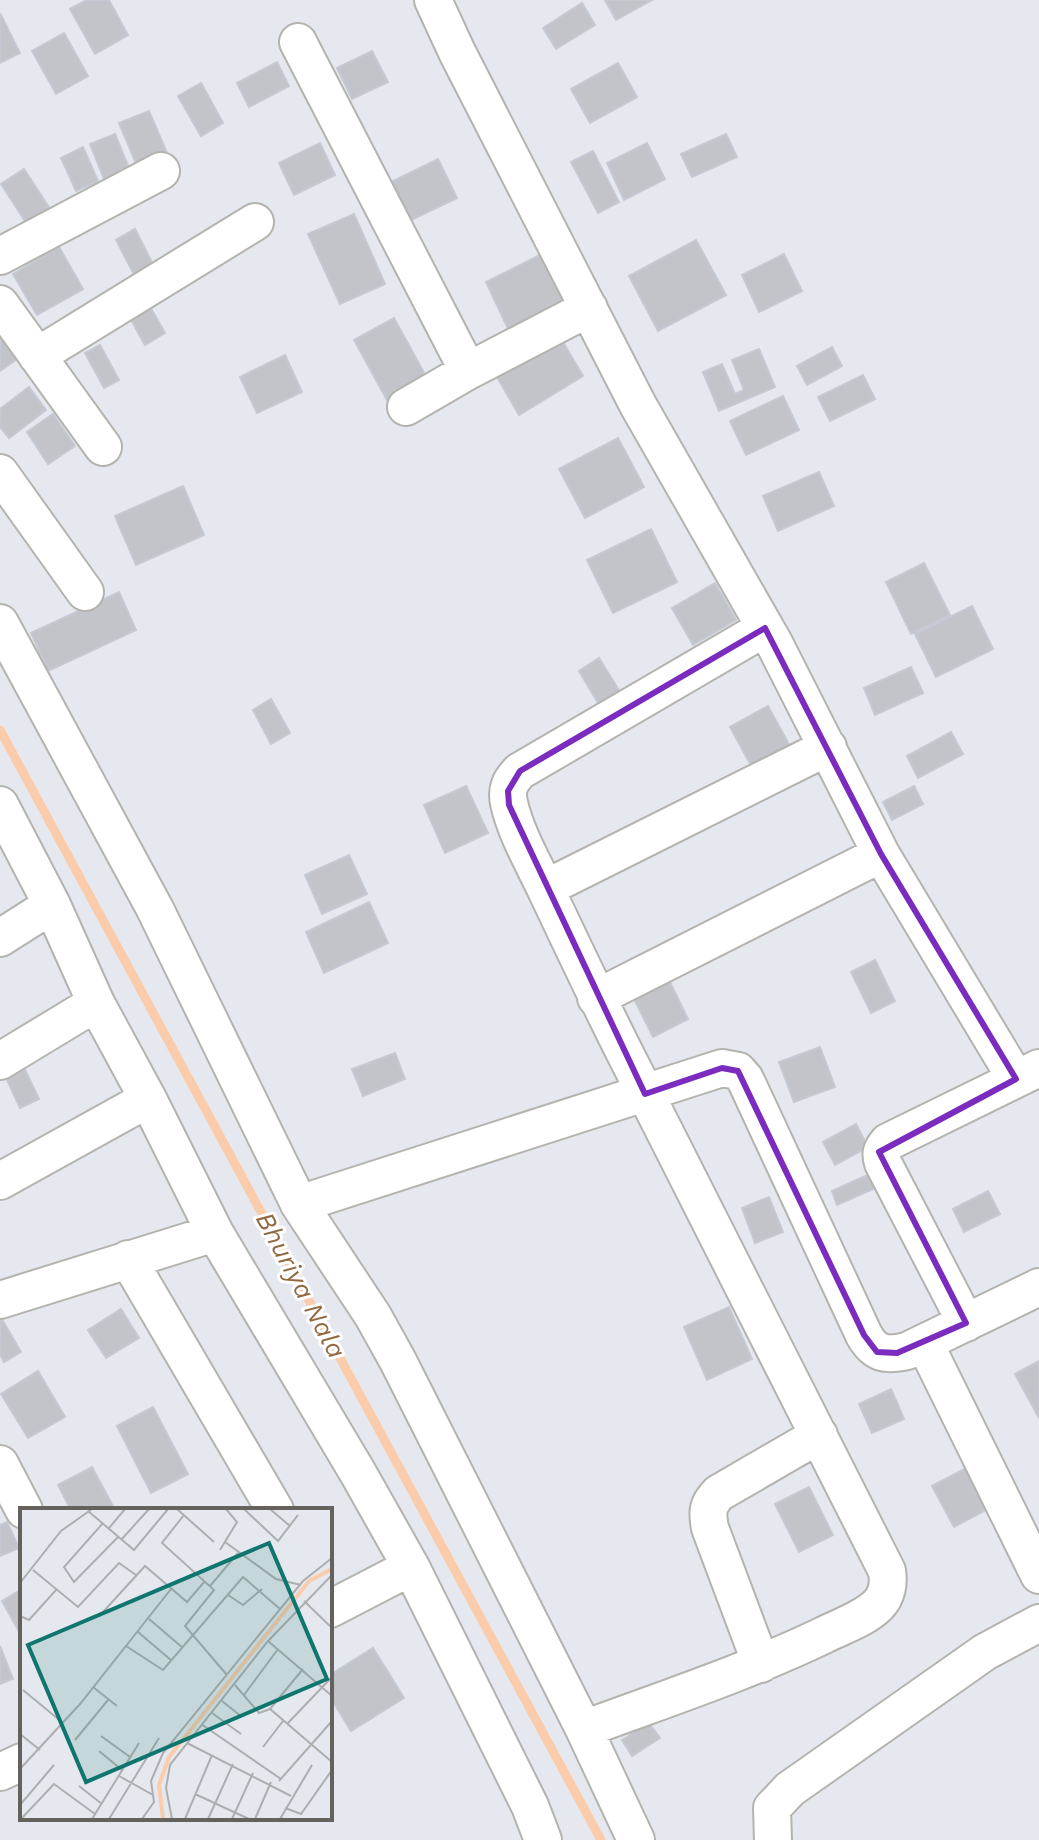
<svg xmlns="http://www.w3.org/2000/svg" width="1039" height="1840" viewBox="0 0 1039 1840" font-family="'Work Sans',sans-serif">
	<rect width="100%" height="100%" fill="#e6e8ef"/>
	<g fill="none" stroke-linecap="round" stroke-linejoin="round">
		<path stroke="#faccab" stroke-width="9" d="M0,730L601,1840"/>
	</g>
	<path fill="#c2c4ca" stroke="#c4c9d3" stroke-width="2" d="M87,0H109L128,35L95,54L70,9Z
		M605,0H652L616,20Z
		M582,3L595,25L556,49L543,28Z
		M0,13L20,53L0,63Z
		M64,33L88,76L56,94L32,51Z
		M372,51L388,82L352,99L337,68Z
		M277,62L289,86L249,107L237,83Z
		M618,63L637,97L590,123L571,89Z
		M201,83L223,123L201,136L178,96Z
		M149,111L167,153L137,166L119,123Z
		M115,134L131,173L106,184L90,144Z
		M726,134L737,157L692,177L681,154Z
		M320,143L335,175L294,195L279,163Z
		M647,143L665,179L624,200L607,163Z
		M83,147L98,181L76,191L61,158Z
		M593,151L619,202L598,213L571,162Z
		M438,159L457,198L403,224L385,185Z
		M24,169L50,209L27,224L1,184Z
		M354,214L385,284L340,304L308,234Z
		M135,229L160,278L141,288L116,240Z
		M696,240L726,295L658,331L629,276Z
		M59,247L83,289L37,315L13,274Z
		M544,253L569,304L510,333L486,282Z
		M784,254L802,291L759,312L742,275Z
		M145,298L165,333L145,345L125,309Z
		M394,318L428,380L388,402L354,340Z
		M557,332L583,376L519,415L493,370Z
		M0,335L17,359L0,371Z
		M100,345L119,380L104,388L85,353Z
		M832,347L842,366L807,385L797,366Z
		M759,349L775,387L719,411L703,372L722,364L735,394L744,390L732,360Z
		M285,355L302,392L257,413L240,377Z
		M863,375L875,399L830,421L818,397Z
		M29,387L46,410L9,438L0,427V409Z
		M783,396L799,430L746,455L730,421Z
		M53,414L75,446L48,464L27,432Z
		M618,438L644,487L585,518L559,469Z
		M819,472L834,506L778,531L763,496Z
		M183,486L204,535L136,565L115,516Z
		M651,529L677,582L613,613L587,560Z
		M924,563L950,615L911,634L886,582Z
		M715,583L736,620L693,645L672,608Z
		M119,592L136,630L48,671L31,633Z
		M972,606L993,649L936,677L915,634Z
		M599,658L628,705L607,718L579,671Z
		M911,667L923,693L875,715L864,688Z
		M271,699L290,733L271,744L253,710Z
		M768,706L791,748L753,769L730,727Z
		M951,732L963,754L918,778L907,756Z
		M466,786L488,833L445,853L424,805Z
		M914,786L923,804L892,820L883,802Z
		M349,855L367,894L322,914L305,875Z
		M369,902L388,943L324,973L306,932Z
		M875,960L895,1001L871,1013L851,972Z
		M665,972L688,1019L653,1037L629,989Z
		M820,1047L835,1087L794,1102L779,1062Z
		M395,1053L405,1079L363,1096L352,1069Z
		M18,1055L39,1099L20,1108L0,1065Z
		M856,1124L868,1147L835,1165L823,1142Z
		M874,1172L880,1186L837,1205L832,1191Z
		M988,1191L1000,1214L964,1232L953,1209Z
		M769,1197L783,1232L755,1243L742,1208Z
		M729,1307L752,1359L707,1380L684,1327Z
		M121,1309L139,1338L106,1358L88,1330Z
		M0,1316L21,1352L4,1362L0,1355Z
		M1039,1361V1418L1015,1374Z
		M38,1371L65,1417L28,1438L1,1394Z
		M891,1389L904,1419L872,1433L859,1404Z
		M153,1407L188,1474L151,1493L117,1426Z
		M972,1465L993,1506L954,1527L932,1486Z
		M92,1467L115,1510H71L58,1485Z
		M809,1487L833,1535L799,1552L775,1504Z
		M7,1522L19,1548L0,1556V1525Z
		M22,1589V1637L2,1601Z
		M0,1646L13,1679L0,1684Z
		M373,1648L404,1698L351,1731L330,1697V1675Z
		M649,1723L660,1738L632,1756L622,1740Z"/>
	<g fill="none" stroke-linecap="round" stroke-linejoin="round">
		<defs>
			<path id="minor" d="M433,0L457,52L638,405L774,643L881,854L1016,1079
				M298,42L468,371
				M0,256L161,171
				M0,304L103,447
				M37,356L255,222
				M406,407L468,371L589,308
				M0,473L85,592
				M0,623L155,909L299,1204L373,1316L398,1361L584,1729L636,1840
				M0,805L52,905L96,1003L148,1099L215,1233L358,1473L411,1567L530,1806L543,1840
				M546,888L828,747
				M0,938L52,905
				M596,998L881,854
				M0,1061L96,1003
				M0,1181L148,1099
				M299,1204L722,1068L738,1071L745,1079L864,1335C875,1354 885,1356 907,1351L1039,1287
				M128,1259L275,1510
				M0,1300L215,1233
				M966,1323L883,1163C880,1154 881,1150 888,1142L1039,1068
				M925,1344L1039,1575
				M0,1464L24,1510
				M330,1609L411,1567
				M761,1664L710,1528C707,1512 707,1505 719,1493L819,1435
				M584,1729C665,1699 747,1672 824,1635C842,1626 864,1619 878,1605C887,1596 889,1583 887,1571C803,1404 719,1238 635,1073C604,1013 576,953 547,892C534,864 516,834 509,803C506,789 510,781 520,771L765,628
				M0,1772L22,1762
				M773,1840L772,1808L790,1789L985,1652L1039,1623"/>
		</defs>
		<use href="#minor" stroke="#b5b3ae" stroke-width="40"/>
		<use href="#minor" stroke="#fff" stroke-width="36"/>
	</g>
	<path fill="none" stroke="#7b2cbf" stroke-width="6" stroke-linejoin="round" d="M765,628L881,854L1016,1079L879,1152L966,1323L897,1353L877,1352L864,1335L738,1071L722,1068L645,1094L509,805L508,791L520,771Z"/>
	<g text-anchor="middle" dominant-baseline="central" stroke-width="6" stroke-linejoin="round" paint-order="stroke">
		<g font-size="26" font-style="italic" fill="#92683f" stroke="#fff">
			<text transform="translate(301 1285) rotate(62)">Bhuriya Nala</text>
		</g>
	</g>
	<g transform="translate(20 1508)">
		<rect width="312" height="312" fill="#e6e8ef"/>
		<path fill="none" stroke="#faccab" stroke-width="4" d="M143,311L139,277L149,249L289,73L312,61"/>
		<path fill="none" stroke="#aeaeb1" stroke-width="2" d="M157,1L194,34M224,1L258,33L278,7M250,1L270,18M68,3L114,42L148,1M164,7L142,35L194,82L165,118L207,167M83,15L44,59L54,74L98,29M89,20L105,1M101,32L129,1M205,34L256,71L281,77M200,42L217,14L206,1M13,62L58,99L99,55L116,67M0,75L41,23L72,1M190,78L218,45M208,87L223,97L242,81M284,93L312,120M83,104L125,58L167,94L185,73M0,108L9,112L36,82M129,111L163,140M118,124L152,153M248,133L312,188M106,138L143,162L223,69L260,101M215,177L239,205L250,201L312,254M73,179L97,198M3,182L43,215M224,187L258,141M202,193L222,209M250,201L283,161M192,205L221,226M181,216L261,271M267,216L312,169M0,226L20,242M81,228L110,249M55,232L88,192M167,235L271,288M243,239L263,213M79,243L102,262M0,261L60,196L151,81M99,268L133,287M259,273L312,213M59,278L82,296M175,286L229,311M0,297L34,257M265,300L281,306L312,262M1,311L34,276L75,306M72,311L119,235M89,311L139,230M122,311L134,294L131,273L143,245L283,73L312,50M152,311L146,280L150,257L248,133L312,67M165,311L192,247M188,311L213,256M212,311L233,265M235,311L251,274M260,311L292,257"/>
		<path fill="#0f766e" fill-opacity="0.15" stroke="#0f766e" stroke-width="4" d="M249,35L307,171L66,274L8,137Z"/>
		<rect width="312" height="312" fill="none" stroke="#65625d" stroke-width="4"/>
	</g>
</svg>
